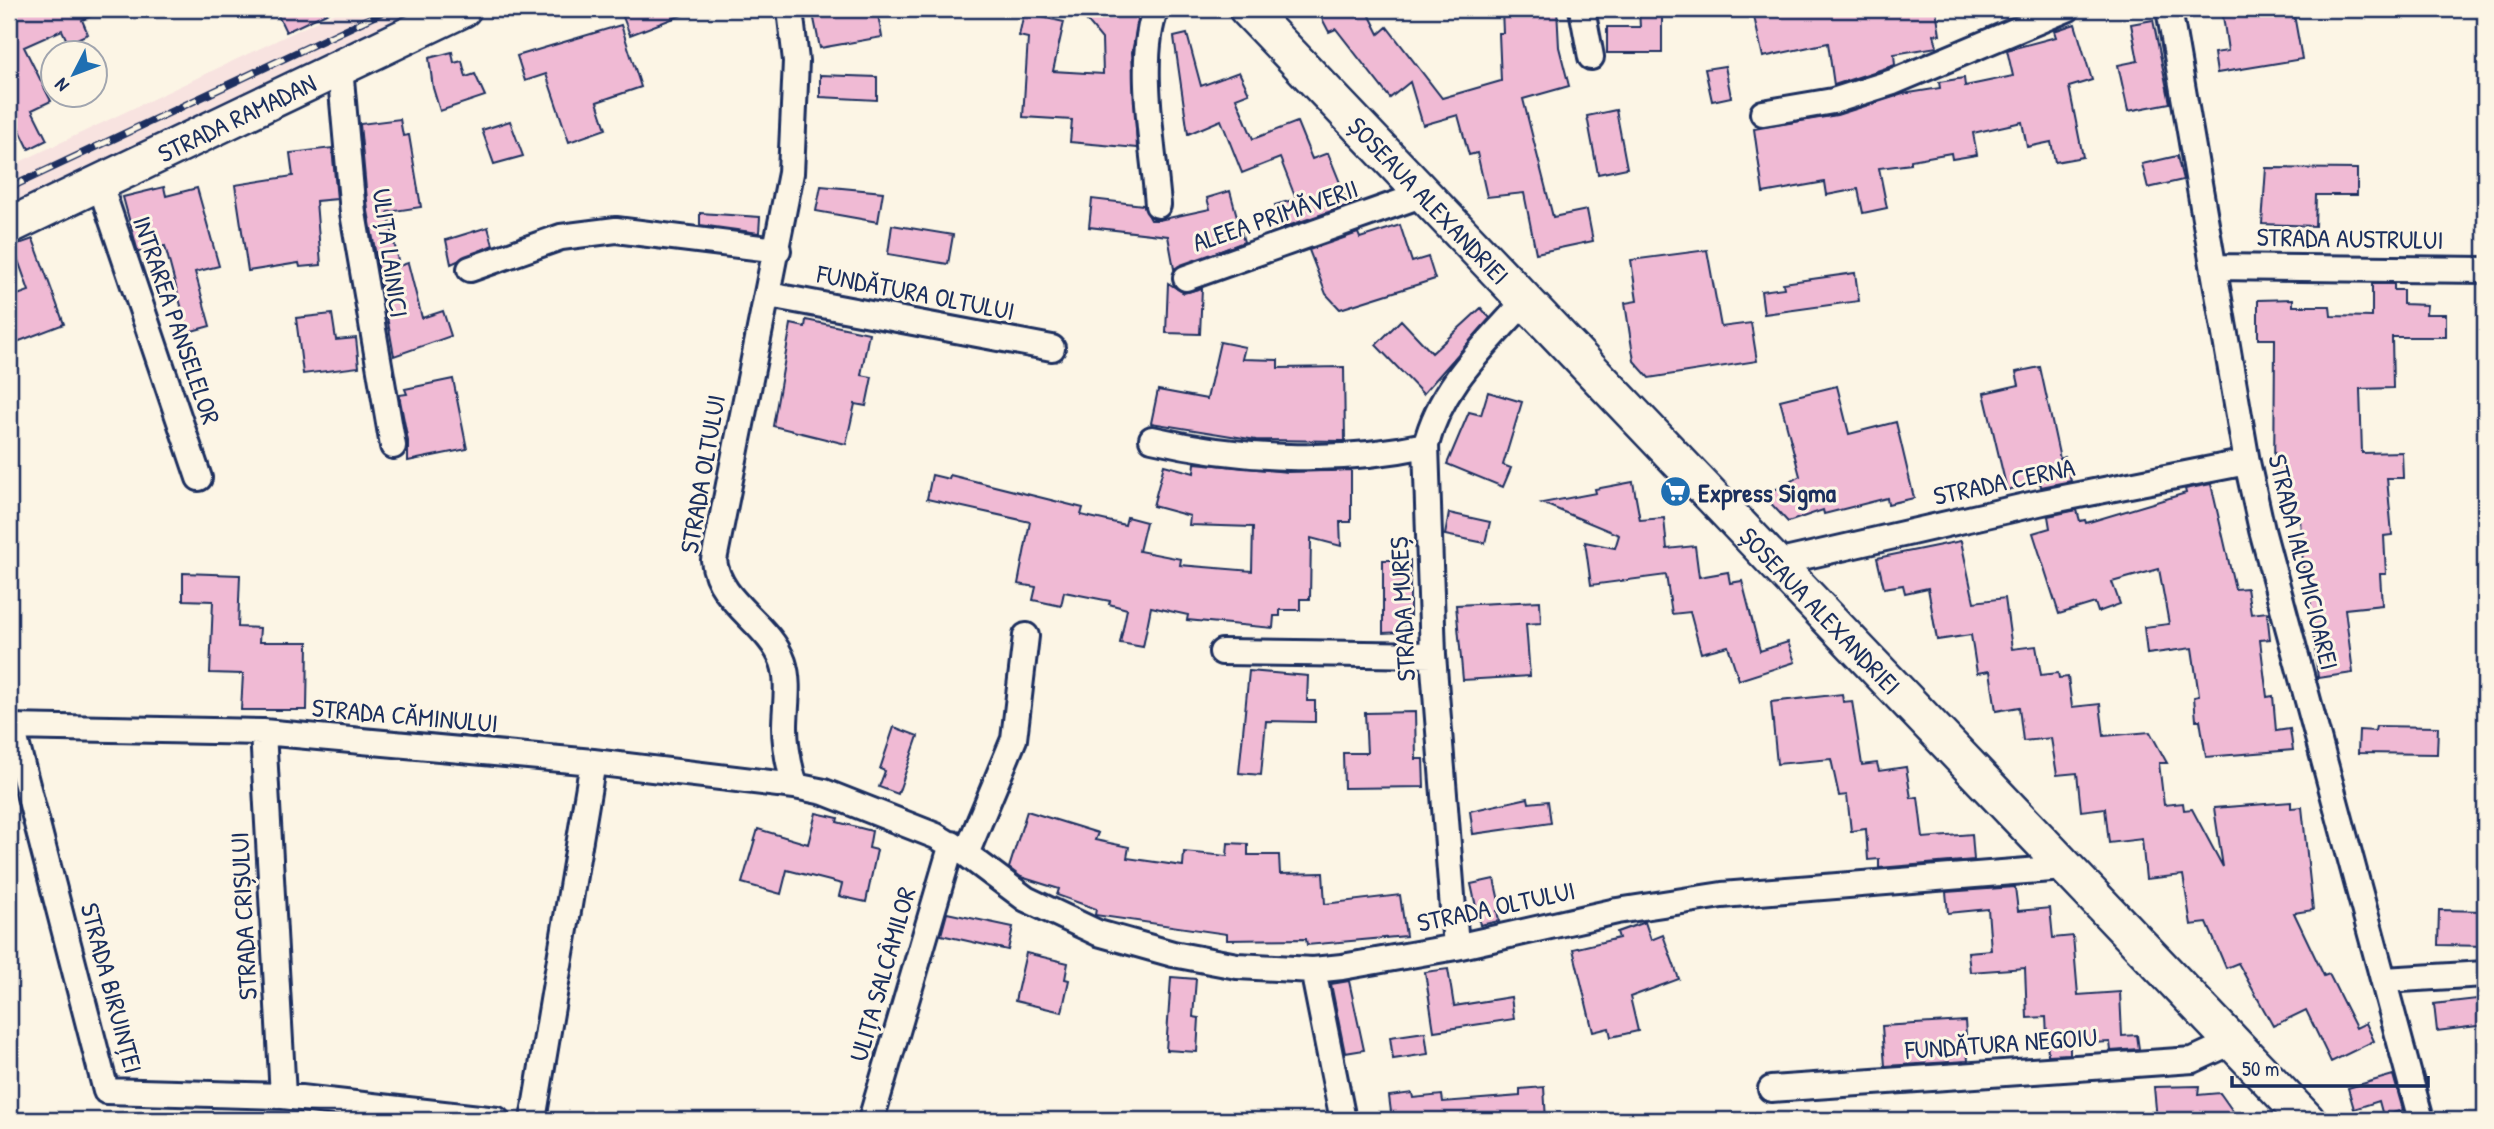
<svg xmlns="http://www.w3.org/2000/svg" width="2494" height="1129" viewBox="0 0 2494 1129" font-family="'Patrick Hand',sans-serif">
	<rect width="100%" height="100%" fill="#fcf5e5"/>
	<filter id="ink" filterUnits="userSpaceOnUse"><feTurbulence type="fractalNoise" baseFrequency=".0143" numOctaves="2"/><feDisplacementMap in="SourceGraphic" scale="14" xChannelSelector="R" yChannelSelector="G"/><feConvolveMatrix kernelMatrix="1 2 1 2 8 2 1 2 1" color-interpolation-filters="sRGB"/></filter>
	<g filter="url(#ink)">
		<path fill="#f8e3e0" d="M343,9H434L9,210V167Z"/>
		<path fill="#f0bad4" stroke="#1b2f5e" stroke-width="2" d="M9,9H107L82,20L88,34L68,43L62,30L24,47L51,101L32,110L47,140L29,149L9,108Z
			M275,9H335L286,32Z
			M620,9H694L695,10L630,35Z
			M812,9H877L882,37L820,48Z
			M1077,9H1141L1132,52L1137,148L1070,142L1072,120L1023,117L1028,38L1019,36L1024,13L1064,22L1053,71L1103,74L1102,39Z
			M1317,9H1375L1368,12L1379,34L1387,27L1442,98L1501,81L1499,33H1503L1502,9H1557L1559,47L1569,86L1523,99L1553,217L1587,210L1593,241L1536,253L1524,193L1487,197L1477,153L1469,155L1458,115L1423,125L1410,82L1390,98L1336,29L1329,32Z
			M1639,9H1662V53H1607V27H1640Z
			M1769,9H1936L1940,35L1934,34L1937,47L1894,54L1895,65L1834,85L1828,43L1763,57L1753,12Z
			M2222,9H2293L2302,59L2217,73L2214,53L2228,51Z
			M2153,20L2170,103L2128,111L2118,65L2138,61L2131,24Z
			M2075,24L2092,80L2069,87L2083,157L2055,162L2051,142L2027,147L2022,122L1973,133L1977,155L1952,159L1951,153L1911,160V164L1879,168L1887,208L1863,213L1858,189L1827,195L1825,182L1763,193L1754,129L1837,115L1903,94L1940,88L1939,82L1964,78L1965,86L2013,76L2007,50L2056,37L2054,31Z
			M621,25L641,87L597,102L606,129L569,142L546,74L525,81L517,56Z
			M1187,34L1201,86L1239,72L1249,93L1236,98L1253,139L1297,122L1312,159L1328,153L1349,205L1282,228L1275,205L1296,199L1280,158L1242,173L1221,120L1188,134L1174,37Z
			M452,52L454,63L462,61L466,77L475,74L485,96L440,111L433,88L429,58Z
			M1725,66L1731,97L1712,101L1705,69Z
			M820,75L877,77V100L820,97Z
			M1616,110L1627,168L1598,174L1587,116Z
			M400,119L403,136L409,135L421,207L388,212L399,266L408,263L422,318L443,311L451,336L394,356L368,211L360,124Z
			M510,121L523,156L494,164L482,130Z
			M332,148L337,199L316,201L321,265L300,267L299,263L248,271L235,185L293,176L290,153Z
			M2177,156L2183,180L2148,188L2142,164Z
			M2266,168L2357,169V195H2316L2315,226L2262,224Z
			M821,186L883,192L878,222L816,211Z
			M164,187L166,196L197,188L219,266L195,272L210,326L188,332L165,246L138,252L123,197Z
			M1230,191L1244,242L1174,269L1168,236L1089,227L1092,199L1143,205L1151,220H1159L1210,209L1207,198Z
			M700,213L760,217L759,233L700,225Z
			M892,225L953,235L948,264L888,254Z
			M1400,225L1412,262L1428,257L1435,279L1340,309L1326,294L1309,250L1358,233L1360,238Z
			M488,227L493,245L451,264L446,240Z
			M33,239L64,324L9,345V298L29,291L13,246Z
			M1707,250L1721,327L1751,323L1757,361L1649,378L1634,361L1625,303L1637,301L1631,260Z
			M1855,273L1859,301L1764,314L1761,291L1784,288L1783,283Z
			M1168,283L1184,293L1202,288L1200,334L1166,333Z
			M2372,284H2394V290H2403V304L2427,305L2426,314H2446V337H2392L2393,388L2360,389L2362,453L2402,452L2403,478H2387L2392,535L2384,536L2386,574H2380L2382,605L2345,609L2353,673L2318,678L2308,578H2304L2300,519L2290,520L2286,482L2274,483L2275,339H2258V300L2293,299V306H2330L2331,316L2372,317Z
			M1481,308L1490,318L1423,394L1376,345L1401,320L1432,353Z
			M332,314L336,340L356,338L359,367L303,374L296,318Z
			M806,320L869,333L861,375L872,377L866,406L855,404L846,444L773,426L791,324L805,327Z
			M1220,342L1245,347L1242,359L1278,360V368L1344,367L1345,441L1256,440L1151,423L1158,390L1207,399Z
			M2040,367L2060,459L2065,457L2071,481L2041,487L2040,482L2007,490L1984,393L2019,385L2016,372Z
			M453,379L467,449L408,461V441L399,395L407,394L405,389Z
			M1837,386L1849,434L1896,422L1914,498L1888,504L1887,498L1824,514L1823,510L1788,522L1764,496L1800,476L1780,400Z
			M1488,392L1522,402L1503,465L1511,468L1503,487L1447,464L1469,412L1481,415Z
			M1195,463L1288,472L1351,470V522H1340L1341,546L1311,538L1310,599H1300V610H1280V616H1274L1273,628L1187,620L1188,615L1151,607L1143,647L1120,643L1127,609L1109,604L1110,601L1064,592L1061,606L1033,600L1036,587L1018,584L1030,522L927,499L932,475L949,479L950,475L1083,508L1081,515L1125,525L1127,517L1146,522L1139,551L1181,559L1180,565L1252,571L1253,527L1189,525L1190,516L1153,506L1164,465L1194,473Z
			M1633,482L1640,520L1664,518L1667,549L1695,546L1699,577L1728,572L1730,583L1742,581L1760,651L1788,642L1795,662L1739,680L1728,646L1701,653L1690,612L1672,614L1666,575L1591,585L1585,542L1615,548L1619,535L1542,503L1596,493L1595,489Z
			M2211,484L2235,589L2247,588L2251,614L2267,612L2270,639L2260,640L2267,697L2273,696L2276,731L2290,729L2293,750L2206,757L2200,720H2196L2194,697L2199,696L2192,648L2147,654L2144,627L2169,624L2159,569L2112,582L2120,604L2098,612L2095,603L2059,614L2033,533L2050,528L2048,516L2077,510L2080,521L2085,520L2086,523L2186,493L2185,489Z
			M1449,513L1490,522L1485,543L1445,535Z
			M1961,541L1974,602L2005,598L2012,649L2036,646L2041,675L2058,673L2059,678L2068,677L2072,707L2100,704L2104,736L2150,732L2167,763H2159L2164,805L2183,803L2184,810L2192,809L2223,867L2214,808L2291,802V808L2302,807L2313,910L2294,913L2324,976L2329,974L2356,1028L2366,1023L2374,1041L2331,1062L2306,1010L2273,1026L2238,963L2226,968L2207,923L2191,925L2183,875L2146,879L2142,839L2109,843L2105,808L2081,811L2077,773L2057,775L2051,738L2023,741L2019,707L1996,711L1990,671L1977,673L1971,635L1937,640L1928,588L1905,593L1903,585L1884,588L1877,558Z
			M1383,560H1410V616H1404V632L1383,633Z
			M183,573L240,575L238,627L260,628L259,642H308L307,710H241L243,674L210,673L213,601L183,600Z
			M1540,601L1541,623L1526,624L1530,676L1463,680L1456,605Z
			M1249,671L1308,676L1307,701H1315V722L1266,721L1261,775L1239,773Z
			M1842,694L1843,702L1852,701L1862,765L1877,763L1879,771L1906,767L1911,798L1918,797L1923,838L1972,834L1974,860L1879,868V859L1868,860L1866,829L1851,831L1847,795L1839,796L1831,759L1777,764L1771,702Z
			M1415,712L1416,759H1423L1424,787L1344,788L1343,753H1367L1365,713Z
			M2376,726L2438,727L2437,754L2358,753L2359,730L2375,731Z
			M894,727L918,736L898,794L879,787L885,771L880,769Z
			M1528,798L1529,803L1548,801L1551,823L1473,834L1470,811Z
			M1027,811L1098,833L1095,840L1129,847L1127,858L1183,866L1184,852L1227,856L1228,843L1248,844V855H1279L1280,874L1323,873L1325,904L1400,895L1406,936L1307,945L1306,939L1227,940V934L1095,915L1096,909L1057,895L1059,889L1021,877L1009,868Z
			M816,813L838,818L837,822L872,831L869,848L877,850L866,902L839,896L842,884L787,870L781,894L742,883L758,829L808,844Z
			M1494,879L1501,910L1497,911L1499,921L1480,925L1471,884Z
			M2015,887L2018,911L2050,908L2053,938L2073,936L2078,995L2120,992L2122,1036L2137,1035L2139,1049L2111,1051L2110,1042L2070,1044V1054L2048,1055L2046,1017L2027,1018L2025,968L1970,972L1968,952L1991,950L1988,909L1948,913L1946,892Z
			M2439,910L2485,911V946L2438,945Z
			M947,913L1013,927L1008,950L941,935Z
			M1645,922L1651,940L1663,935L1679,979L1630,997L1638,1031L1611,1037L1609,1028L1593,1032L1573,949L1619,938L1617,932Z
			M1026,953L1068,963L1065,979L1069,980L1062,1012L1015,1001Z
			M1448,969L1454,1006L1511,997L1514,1019L1434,1031L1425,972Z
			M1171,977L1196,979L1193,1017L1199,1018L1197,1052L1166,1050Z
			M1349,981L1364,1050L1345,1053L1331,984Z
			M2485,998V1025L2437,1031L2434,1004Z
			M1965,1021L1968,1061L1885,1066L1882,1026Z
			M1425,1032L1428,1054L1393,1059L1390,1037Z
			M2393,1075L2403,1110L2383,1116L2379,1101L2354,1109L2348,1088Z
			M2199,1086L2198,1095L2220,1093L2239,1120H2157L2154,1087Z
			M1544,1087L1546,1120H1392L1389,1096L1412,1093L1413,1098L1442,1095L1443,1102L1520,1096V1089Z"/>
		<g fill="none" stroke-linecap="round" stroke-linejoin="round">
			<defs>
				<path id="street" d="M790,9L796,61L791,173L714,560C718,602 769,623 783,662C790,683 785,706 785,727C785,748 789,766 795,786
					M1156,9C1136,57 1154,151 1158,205
					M1582,9L1591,57
					M2169,9L2247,462L2262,530L2421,1120
					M340,68L353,213L393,446
					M1763,113L1833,101L1893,82L2067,9
					M99,182L199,478
					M2214,267L2485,270
					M470,269L561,237L616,230L778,250
					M1186,278L1424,194
					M769,295L1052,348
					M1152,439C1241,460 1337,464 1426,445
					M1776,563L2043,502L2247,462
					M1222,652L1433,655
					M9,727L263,732L593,762L795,786L824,792L936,836L966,854L1026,899L1098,933L1173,954L1237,966L1313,970L1342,967L1456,947L1617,911L1722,895L2064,868
					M12,727L106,1091L283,1096L497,1120
					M263,732L283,1096
					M966,854L1014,739L1026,636
					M1456,947L1433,655L1426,445C1440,386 1486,345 1525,301
					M1313,970L1343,1120
					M2384,980L2485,974
					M1771,1089L2193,1060L2232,1042
					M533,1120L593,762
					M871,1120L952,844"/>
				<g id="secondary">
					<path id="s1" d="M1247,9L2307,1120"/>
					<path id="s2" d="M9,226L463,9"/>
				</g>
			</defs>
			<use href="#street" stroke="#1b2f5e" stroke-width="30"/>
			<use href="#secondary" stroke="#1b2f5e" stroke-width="40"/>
			<use href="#street" stroke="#fcf5e5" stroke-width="24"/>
			<use href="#secondary" stroke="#fcf5e5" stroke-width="35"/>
			<defs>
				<path id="rail" d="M9,188L389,9"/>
			</defs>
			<use href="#rail" stroke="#1b2f5e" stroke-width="8"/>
			<use href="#rail" stroke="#fcf5e5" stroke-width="5" stroke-dasharray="16" stroke-linecap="butt"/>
		</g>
	</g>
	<defs>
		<symbol id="supermarket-disc" viewBox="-11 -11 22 22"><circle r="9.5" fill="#1f6fb2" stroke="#fcf5e5"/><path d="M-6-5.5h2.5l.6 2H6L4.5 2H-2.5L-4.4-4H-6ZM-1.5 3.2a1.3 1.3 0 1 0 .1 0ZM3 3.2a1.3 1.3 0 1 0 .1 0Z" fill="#fff"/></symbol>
	</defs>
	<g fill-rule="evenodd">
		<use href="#supermarket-disc" x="1658" y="474" width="35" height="35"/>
	</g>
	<g text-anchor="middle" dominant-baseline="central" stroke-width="6" stroke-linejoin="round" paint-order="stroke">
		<g font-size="26" fill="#1b2f5e" stroke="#fcf5e5">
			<text stroke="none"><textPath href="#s2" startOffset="252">STRADA RAMADAN</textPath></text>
			<text stroke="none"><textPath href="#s1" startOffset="264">ȘOSEAUA ALEXANDRIEI</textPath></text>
			<text transform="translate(1275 215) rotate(-19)">ALEEA PRIMĂVERII</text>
			<text transform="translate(2350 238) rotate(1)">STRADA AUSTRULUI</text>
			<text transform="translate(391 253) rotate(82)">ULIȚA LAINICI</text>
			<text transform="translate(916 292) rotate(11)">FUNDĂTURA OLTULUI</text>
			<text transform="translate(177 320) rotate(71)">INTRAREA PANSELELOR</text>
			<text transform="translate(702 474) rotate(-80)">STRADA OLTULUI</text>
			<text transform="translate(2004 481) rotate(-12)">STRADA CERNA</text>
			<text transform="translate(2304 562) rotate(76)">STRADA IALOMICIOAREI</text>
			<text transform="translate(1402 609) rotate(-93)">STRADA MUREȘ</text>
			<text stroke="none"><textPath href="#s1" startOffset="831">ȘOSEAUA ALEXANDRIEI</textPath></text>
			<text transform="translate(405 715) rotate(5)">STRADA CĂMINULUI</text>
			<text transform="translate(1496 906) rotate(-12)">STRADA OLTULUI</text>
			<text transform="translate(243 916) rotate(-93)">STRADA CRIȘULUI</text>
			<text transform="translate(882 974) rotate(-74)">ULIȚA SALCÂMILOR</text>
			<text transform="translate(112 988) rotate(75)">STRADA BIRUINȚEI</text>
			<text transform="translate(2001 1043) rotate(-4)">FUNDĂTURA NEGOIU</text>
		</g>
		<g font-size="26" font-weight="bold" fill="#1b2f5e" stroke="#fcf5e5" text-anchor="start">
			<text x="1698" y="492">Express Sigma</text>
		</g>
	</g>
	<rect width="2494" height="1129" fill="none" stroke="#fcf5e5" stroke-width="35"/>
	<rect x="18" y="18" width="2459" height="1094" fill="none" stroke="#1b2f5e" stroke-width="2.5" filter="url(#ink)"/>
	<g transform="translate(74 74) rotate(228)"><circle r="33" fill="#fcf5e5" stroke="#a2a6af" stroke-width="2"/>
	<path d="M0-5L12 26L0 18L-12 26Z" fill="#1f6fb2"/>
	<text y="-10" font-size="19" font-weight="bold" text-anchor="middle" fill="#1b2f5e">N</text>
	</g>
	<path d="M2232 1076v10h196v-10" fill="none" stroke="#1b2f5e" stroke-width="3.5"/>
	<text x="2242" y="1076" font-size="21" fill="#1b2f5e" stroke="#fcf5e5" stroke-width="5" paint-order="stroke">50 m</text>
</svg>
